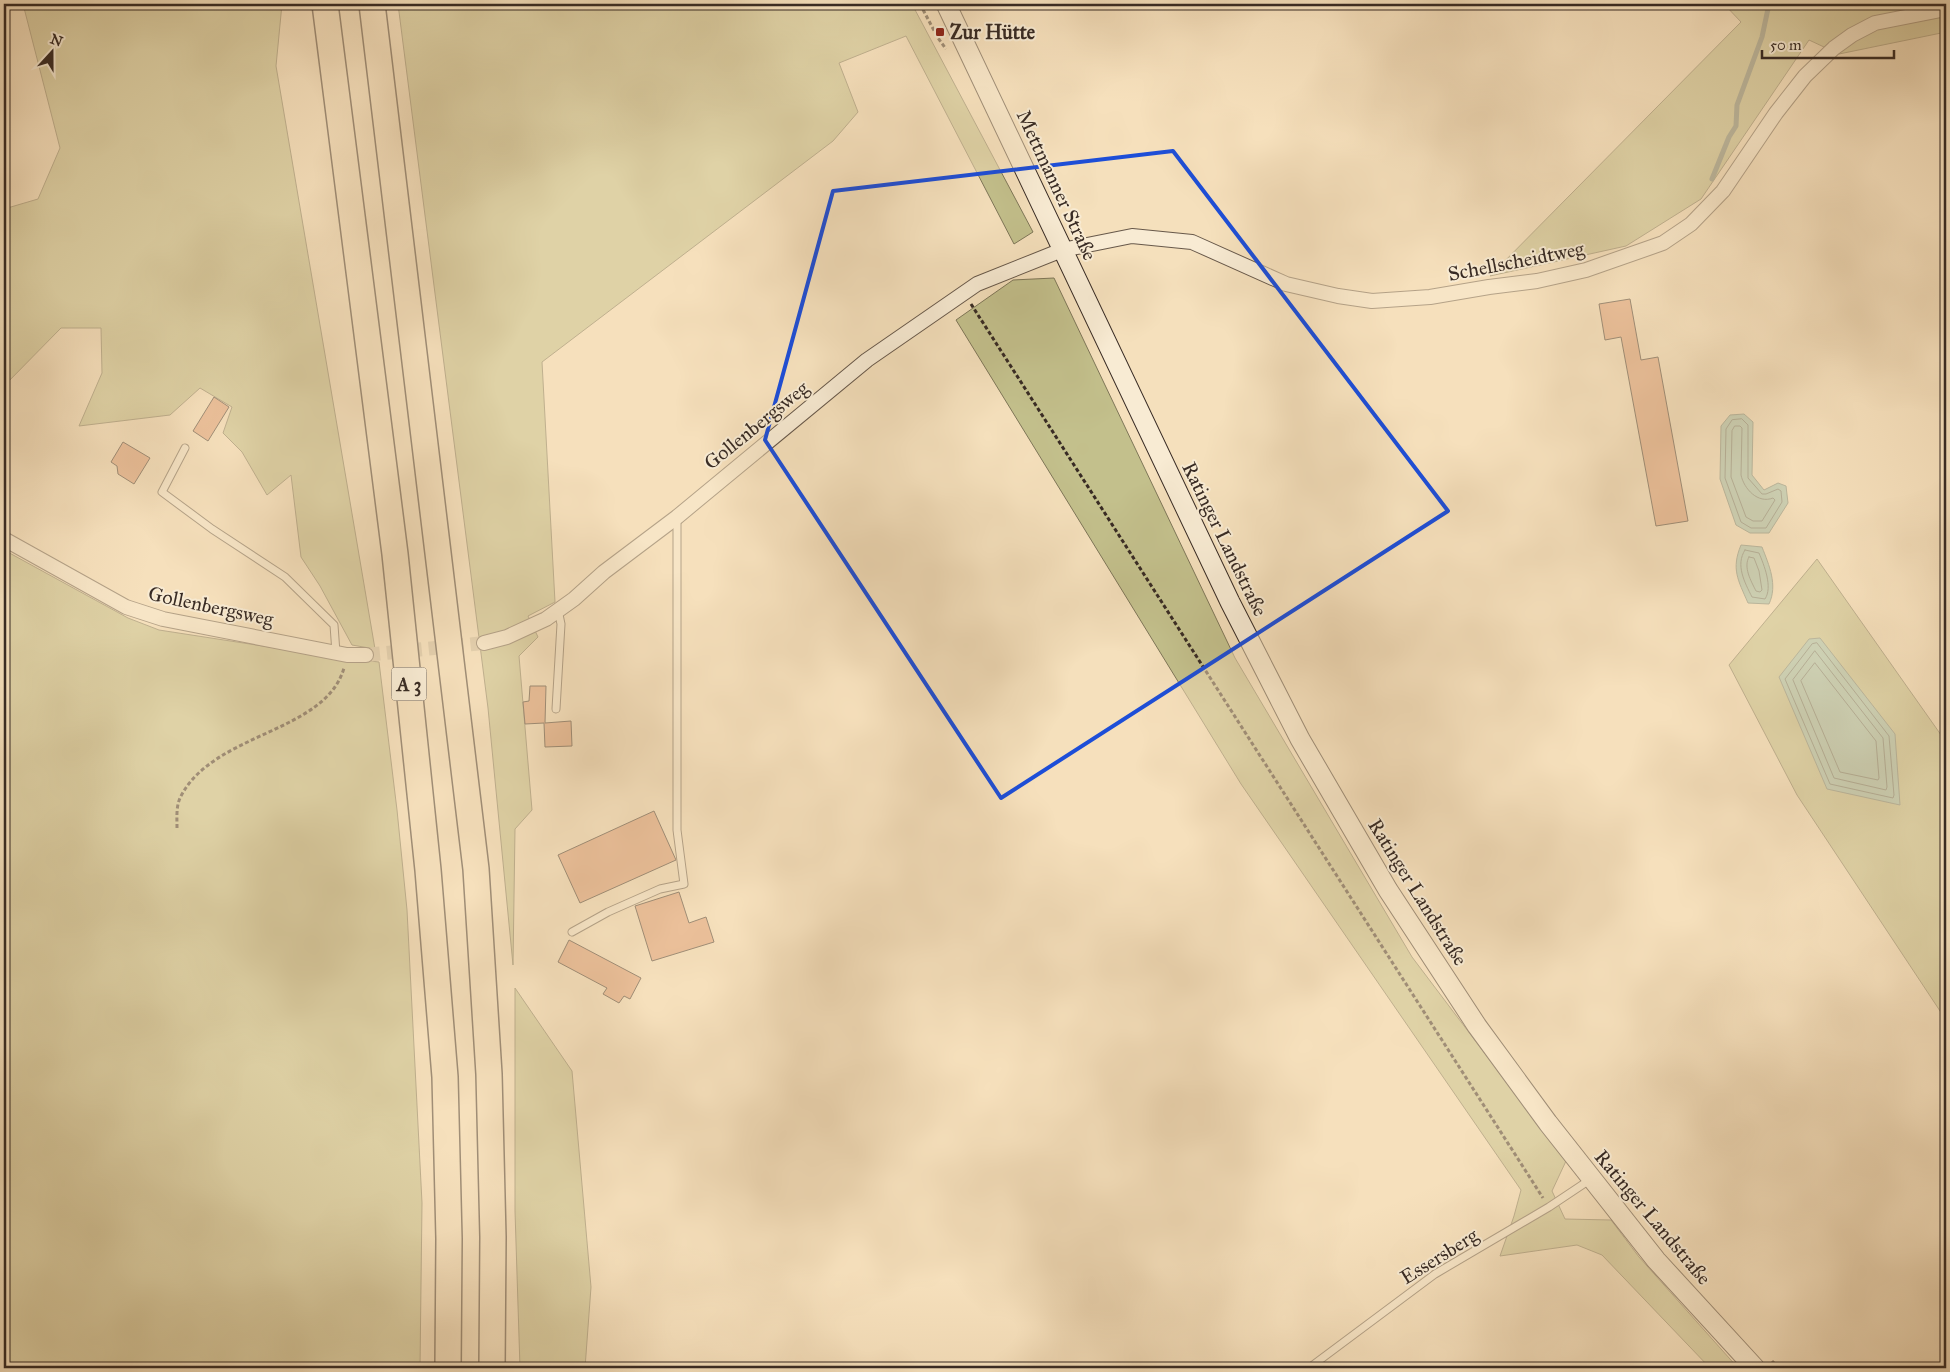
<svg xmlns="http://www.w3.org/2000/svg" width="1950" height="1372" viewBox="0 0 1950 1372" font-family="'IM FELL Great Primer',serif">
	<rect width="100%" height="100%" fill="#f5e0bc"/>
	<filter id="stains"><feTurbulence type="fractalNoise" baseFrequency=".004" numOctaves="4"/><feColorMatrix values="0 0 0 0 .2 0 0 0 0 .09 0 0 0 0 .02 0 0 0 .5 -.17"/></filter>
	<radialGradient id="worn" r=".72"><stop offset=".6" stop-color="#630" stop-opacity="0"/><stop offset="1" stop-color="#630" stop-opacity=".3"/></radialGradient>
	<path fill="#c3c08c" stroke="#7e7658" d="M23,4H282L276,66L375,649L352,645L320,586L301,557L291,475L267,495L242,452L223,433L232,407L200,388L170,415L79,426L102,373L101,328H61L4,386V209L38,199L60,148Z
		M398,4H914L913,6L1033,232L1014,244L906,36L839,63L858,112L833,141L542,362L555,602L528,616L538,637L519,656L532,810L515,829L513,965L488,708Z
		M1724,4H1946V32L1839,54L1809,40L1701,199L1626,246L1490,276L1741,22Z
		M1054,278L1235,658L1412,957L1566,1161L1552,1191L1565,1219L1611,1220L1639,1257L1738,1368H1710L1602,1255L1577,1245L1500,1256L1514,1216L1521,1190L1241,784L956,320L1013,280Z
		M4,550L128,618L159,630L334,657L379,662L397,810L407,910L422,1203L420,1368H4Z
		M1817,559L1946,742V1020L1797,795L1729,665Z
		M515,988L572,1071L591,1287L585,1368H520L515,1211Z"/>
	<path fill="#9dbeab" stroke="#758375" d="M1744,414L1753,422L1752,475L1764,490L1778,483L1786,486L1788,503L1769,533H1750L1736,525L1720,479L1721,426L1730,415Z
		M1741,545L1762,547C1769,565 1778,585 1769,604L1748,603C1738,580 1731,569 1741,545Z
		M1820,638L1895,734L1900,805L1827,789L1779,677L1809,639Z"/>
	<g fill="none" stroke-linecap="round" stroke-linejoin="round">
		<path stroke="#6a7468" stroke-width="1" d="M1742,419L1748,425V478L1762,494H1766L1778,489L1781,491L1782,502L1766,528H1751L1741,522L1725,478L1726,429L1732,420Z
			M1735,426H1740L1742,428L1741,475C1744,489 1758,504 1773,498L1775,500L1762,521H1753L1746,517L1731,477L1732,431Z
			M1745,550L1759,553C1764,565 1773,587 1765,599L1752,597C1745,583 1735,565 1745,550Z
			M1749,557L1754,558L1759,571L1762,590L1760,592L1756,591C1751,581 1743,567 1749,557Z
			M1817,643L1889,736L1894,795L1893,798L1830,784L1785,679L1812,644Z
			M1815,651L1883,738L1887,787L1886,790L1834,778L1793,680Z
			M1815,663L1876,741L1879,778L1878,780L1840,772L1801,681Z"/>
		<path stroke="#758375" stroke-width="5" d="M1712,179L1729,137L1736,126L1737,105L1762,37L1769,4"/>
	</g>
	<path fill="#df9b73" stroke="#382b24" d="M1630,299L1641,360L1658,357L1688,521L1656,526L1621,337L1605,340L1599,304Z
		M214,397L229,407L208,441L193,431Z
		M123,442L150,458L134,484L118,474L117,466L111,462Z
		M530,686H546L545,723L571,721L572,746L545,747L544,723L525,724L523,702L529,701Z
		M654,811L676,860L580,903L558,855Z
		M679,892L689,923L706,917L714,942L652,961L635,906Z
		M569,940L641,978L630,999L624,996L619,1003L603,994L607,988L558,962Z"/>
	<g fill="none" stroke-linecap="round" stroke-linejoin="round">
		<path stroke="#cfbc9e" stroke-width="14" stroke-dasharray="14 7" stroke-linecap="butt" d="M366,655L484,643"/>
		<defs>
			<path id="lane" d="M185,448L162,492L212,529L285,577L334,625L336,653
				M556,709L561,624L558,610
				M572,932L608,912L660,889L684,884L677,830V517
				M1309,1368L1435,1274L1549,1207L1591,1179"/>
			<path id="street" d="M4,539L126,607L163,619L347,655H366
				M484,643L507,637L546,619L574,599L604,572L677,517L867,360L977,284L1062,250L1132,236L1192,242L1286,284L1338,296L1372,301L1430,297L1489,287L1537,281L1586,270L1663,243L1691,224L1723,191L1776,113L1805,76L1834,48L1852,35L1875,23L1946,9"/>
			<path id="secondary" d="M946,4L1230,602L1300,739L1388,890L1477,1026L1548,1123L1656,1260L1755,1368"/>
			<path id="highway" d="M325,4L395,554L428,870L445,1077L449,1239L448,1368
				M372,4L476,869L489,1074L493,1237L492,1368"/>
		</defs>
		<use href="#lane" stroke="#67584a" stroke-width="9"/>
		<use href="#street" stroke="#67584a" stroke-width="16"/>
		<use href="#secondary" stroke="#382b24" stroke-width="21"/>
		<use href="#highway" stroke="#382b24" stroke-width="28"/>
		<path stroke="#382b24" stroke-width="3" stroke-dasharray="4 2.5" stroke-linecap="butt" d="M920,4L938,38L946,49
			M971,304L1543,1198
			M177,828C177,818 176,807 180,798C212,732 325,734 344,668
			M1772,1361L1779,1368"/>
		<use href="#lane" stroke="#f8ebd3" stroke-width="7"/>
		<use href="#street" stroke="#f8ebd3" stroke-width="14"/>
		<use href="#secondary" stroke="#f8ebd3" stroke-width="19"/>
		<use href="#highway" stroke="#f5e0bc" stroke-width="25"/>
	</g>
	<path d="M0 0H1950V1372H0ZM1173,151L1448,511L1001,798L765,440L833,191Z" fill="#f5e0bc" fill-opacity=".55" fill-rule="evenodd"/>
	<path fill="none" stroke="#1d4ed8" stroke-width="4" stroke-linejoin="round" d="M1173,151L1448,511L1001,798L765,440L833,191Z"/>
	<rect fill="#8f2418" stroke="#f8ebd3" stroke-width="2" x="935" y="27" width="10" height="10" rx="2.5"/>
	<g text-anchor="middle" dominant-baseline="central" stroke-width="4" stroke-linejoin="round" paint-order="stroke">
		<rect fill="#f8ebd3" stroke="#726558" stroke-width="1" x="391.5" y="667.5" width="35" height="33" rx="4"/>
		<g font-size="19" font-weight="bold" fill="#382b24">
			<text x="409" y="684">A 3</text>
		</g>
		<g font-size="20" font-weight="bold" fill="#382b24" stroke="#f8ebd3" text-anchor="start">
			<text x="950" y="32">Zur Hütte</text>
		</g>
		<g font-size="20" fill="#382b24" stroke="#f8ebd3">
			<text transform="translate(1057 185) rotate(65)">Mettmanner Straße</text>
			<text transform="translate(1516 261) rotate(-11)">Schellscheidtweg</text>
			<text transform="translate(756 425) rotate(-39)">Gollenbergsweg</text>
			<text transform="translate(1225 539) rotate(64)">Ratinger Landstraße</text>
			<text transform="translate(211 606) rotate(12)">Gollenbergsweg</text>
			<text transform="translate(1418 892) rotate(58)">Ratinger Landstraße</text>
			<text transform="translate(1653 1217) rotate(50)">Ratinger Landstraße</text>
			<text transform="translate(1439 1256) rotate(-32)">Essersberg</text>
		</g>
	</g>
	<rect width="1950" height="1372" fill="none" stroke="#f5e0bc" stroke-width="20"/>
	<rect x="5" y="5" width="1940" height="1362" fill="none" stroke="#382b24" stroke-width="2.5"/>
	<rect x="10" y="10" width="1930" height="1352" fill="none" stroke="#382b24"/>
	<g transform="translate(52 52) rotate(21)" stroke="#f8ebd3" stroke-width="4" paint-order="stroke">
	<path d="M0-4L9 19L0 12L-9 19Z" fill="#382b24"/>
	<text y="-8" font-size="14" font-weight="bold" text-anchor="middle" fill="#382b24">N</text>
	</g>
	<path d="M1762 50v8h132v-8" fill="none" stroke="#382b24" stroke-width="2.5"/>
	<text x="1770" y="50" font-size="15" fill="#382b24" stroke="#f8ebd3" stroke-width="4" paint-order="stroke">50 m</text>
	<rect width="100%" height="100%" filter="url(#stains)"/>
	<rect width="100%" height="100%" fill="url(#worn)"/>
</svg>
